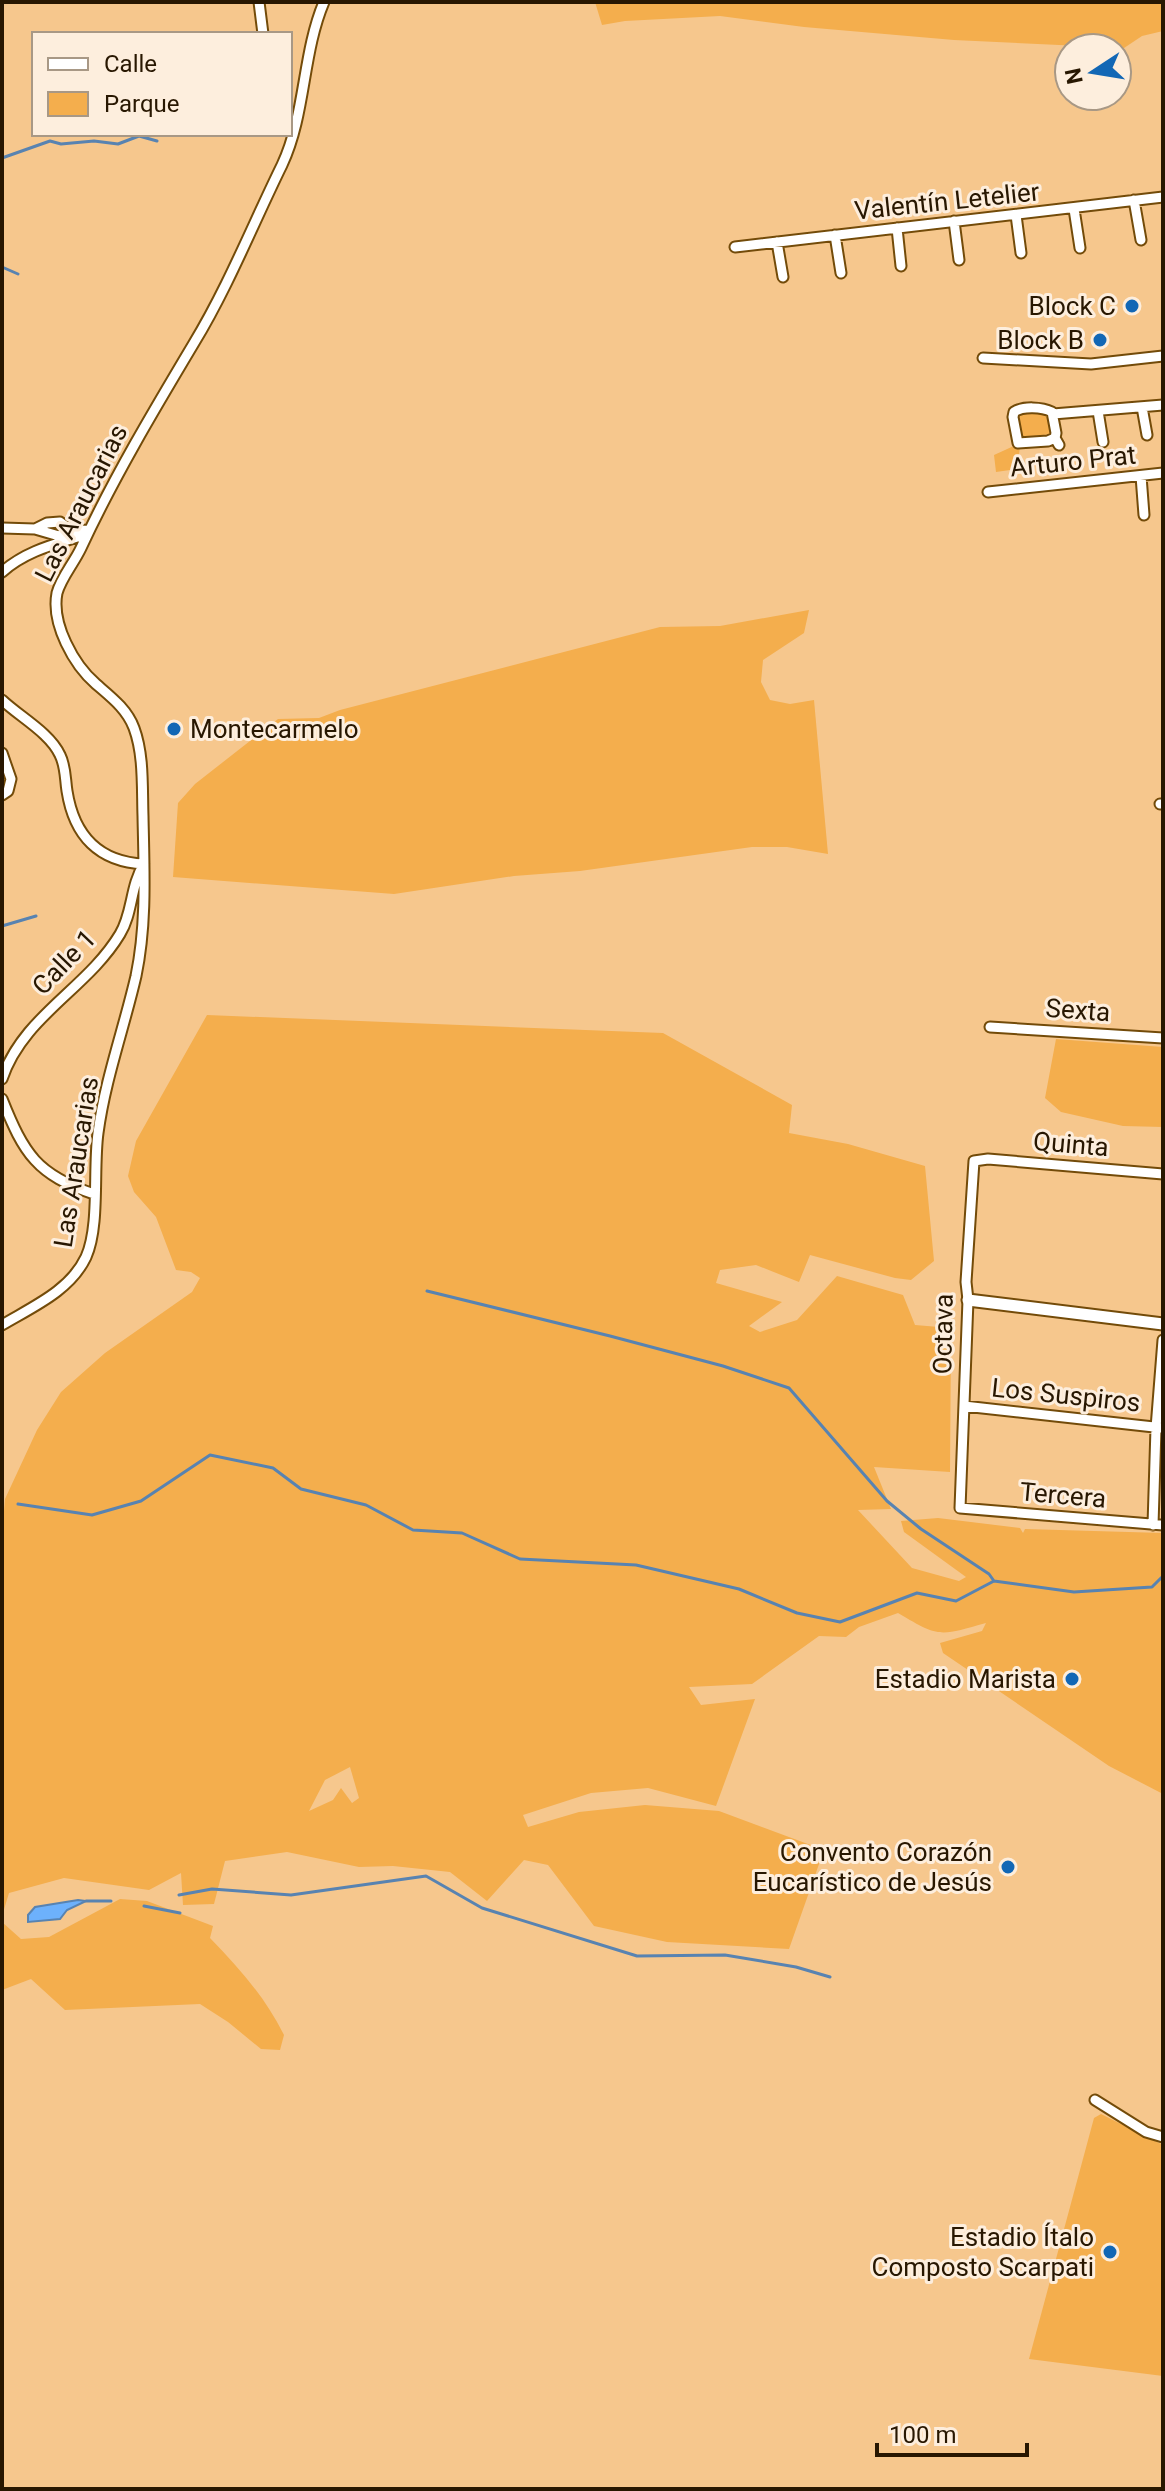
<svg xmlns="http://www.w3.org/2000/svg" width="1165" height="2491" viewBox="0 0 1165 2491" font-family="Roboto,sans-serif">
	<rect width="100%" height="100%" fill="#f6c78d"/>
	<path fill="#f4ae4d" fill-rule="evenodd" d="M595,2H1163V31L1142,36L1124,48L954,40L804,27L720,16L625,21L602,25Z
		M1017,413L1048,414L1051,434L1019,438Z
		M1016,445L1020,447L1017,469L996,472L994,455Z
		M809,610L804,633L763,660L761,682L770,700L790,704L814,700L828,854L787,847H752L580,871L514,876L394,894L173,877L178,803L195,784L278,719L319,718L340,710L660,627L720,626Z
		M207,1015L663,1033L792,1105L789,1133L848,1144L925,1166L934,1261L911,1280L895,1278L810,1255L799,1282L756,1265L720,1270L716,1283L782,1302L749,1326L760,1332L797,1320L837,1276L903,1295L915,1325L951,1328L950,1472L874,1467L891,1509L858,1510L912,1568L959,1581L966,1577L904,1532L901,1521L938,1518L1020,1528L1023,1533L1025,1529L1163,1533V1794L1109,1766L943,1653L940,1643L982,1631L986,1623C939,1636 940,1638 898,1613L859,1627L846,1637L819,1636L752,1684L689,1687L701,1705L755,1699L716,1806L648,1788L591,1793L523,1815L528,1827L579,1812L645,1805L719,1811L824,1850L789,1949L667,1942L594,1926L548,1865L524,1860L487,1901L450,1872L393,1866L359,1867L287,1852L225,1861L214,1904L183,1905L181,1873L149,1890L64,1878L9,1893L2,1916V1536L5,1499L37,1430L61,1392L105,1353L192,1292L200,1278L191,1272L176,1270L156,1217L134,1192L128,1176L136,1141ZM350,1767L359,1798L352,1803L341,1788L333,1800L309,1811L325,1780Z
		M1056,1039L1163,1047V1127L1123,1126L1061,1112L1045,1098Z
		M120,1899L147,1901L213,1926L210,1938C240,1969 265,1997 284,2035L280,2050L261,2049L228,2022L200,2004L65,2010L31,1979L2,1990V1922L21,1939L49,1937Z
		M1101,2114L1163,2145V2376L1029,2359L1094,2118Z"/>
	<path fill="#6db1fc" stroke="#5883b1" stroke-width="2" d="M78,1900L86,1901L67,1910L60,1919L28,1922V1915L35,1907Z"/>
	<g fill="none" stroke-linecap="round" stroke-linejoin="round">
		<path stroke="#5883b1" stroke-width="3" d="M2,158L50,141L61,144L94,141L118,144L139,136L157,141
			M2,267L18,274
			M2,926L36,916
			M427,1291L610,1336L723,1366L789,1388L887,1501L921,1529L989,1574L994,1581
			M18,1504L92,1515L141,1501L210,1455L273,1468L301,1489L366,1505L413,1530L462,1533L520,1559L636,1565L739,1589L797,1613L840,1622L917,1593L956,1601L994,1581L1074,1592L1152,1587L1163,1576
			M179,1895L212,1889L291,1895L426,1876L482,1908L637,1956L725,1955L796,1967L830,1977
			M86,1901H111
			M144,1906L180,1913"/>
		<defs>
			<path id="minor" d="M259,2L263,34
				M1134,200L1141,240
				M1074,209L1080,248
				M1016,215L1021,253
				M954,221L959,260
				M897,228L901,266
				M835,235L841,273
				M777,242L783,277
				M735,247L1163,197
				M983,358L1091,364L1163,356
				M1142,407L1147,435
				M1098,411L1103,442
				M1053,414L1163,405
				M1055,438L1048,441L1018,443L1013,417L1014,412C1023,406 1042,407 1052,412L1056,433L1055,438L1059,445
				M1141,476L1144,515
				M988,492L1163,473
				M2,528L35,529L59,536L72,531L88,530
				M35,529L47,523L60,522L72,531
				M2,572C27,550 56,544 87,534
				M2,700C20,717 50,733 60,755C66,767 65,779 67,791C74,836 99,862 144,864C130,886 133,913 120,934C87,989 23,1016 2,1079
				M2,753L11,779L8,791L2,795
				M1160,804H1163
				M990,1027L1163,1038
				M2,1099C24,1154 37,1175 94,1194
				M1163,1174L988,1159L974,1161L966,1282L968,1300L960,1508L1163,1525
				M2,1325C32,1307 70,1291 86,1257C100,1226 93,1169 98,1133C105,1080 124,1028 136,976C147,923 144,870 143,816C142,787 144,755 134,728C127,709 111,697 96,684C74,665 51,624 57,593C61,578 74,563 81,548C114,477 154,410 194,343C228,287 253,224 282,165C306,114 302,54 324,2
				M964,1406L1163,1428
				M1153,1525L1156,1428L1163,1340
				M1095,2100L1146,2132L1163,2137"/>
			<path id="tertiary" d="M968,1300L1163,1324"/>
		</defs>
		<use href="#minor" stroke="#734b09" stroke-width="13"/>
		<use href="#tertiary" stroke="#734b09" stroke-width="15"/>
		<use href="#minor" stroke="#fff" stroke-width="9"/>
		<use href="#tertiary" stroke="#fff" stroke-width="11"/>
	</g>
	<g fill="#1267b5" stroke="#fdeedd" stroke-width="3">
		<circle cx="1132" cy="306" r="8"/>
		<circle cx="1100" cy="340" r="8"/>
		<circle cx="174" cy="729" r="8"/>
		<circle cx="1072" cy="1679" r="8"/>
		<circle cx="1008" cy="1867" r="8"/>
		<circle cx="1110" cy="2252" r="8"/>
	</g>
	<g text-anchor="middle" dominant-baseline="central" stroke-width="6" stroke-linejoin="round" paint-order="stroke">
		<g font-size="26" fill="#281701" stroke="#fdeedd">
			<text transform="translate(947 201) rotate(-6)">Valentín Letelier</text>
			<text transform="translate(1073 461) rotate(-6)">Arturo Prat</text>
			<text transform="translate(81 503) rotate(-63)">Las Araucarias</text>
			<text transform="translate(64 962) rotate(-46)">Calle 1</text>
			<text transform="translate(1078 1010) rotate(4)">Sexta</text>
			<text transform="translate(1071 1144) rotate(5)">Quinta</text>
			<text transform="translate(76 1162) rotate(-81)">Las Araucarias</text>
			<text transform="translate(943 1334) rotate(-89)">Octava</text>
			<text transform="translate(1066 1395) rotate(6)">Los Suspiros</text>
			<text transform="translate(1063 1495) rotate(5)">Tercera</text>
		</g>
		<g font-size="26" fill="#281701" stroke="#fdeedd" text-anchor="end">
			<text x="1116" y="306">Block C</text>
			<text x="1084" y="340">Block B</text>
			<text x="190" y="729" text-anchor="start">Montecarmelo</text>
			<text x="1056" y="1679">Estadio Marista</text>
			<text x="992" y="1852">Convento Corazón<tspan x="992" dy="30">Eucarístico de Jesús</tspan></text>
			<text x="1094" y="2237">Estadio Ítalo<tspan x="1094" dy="30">Composto Scarpati</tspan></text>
		</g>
	</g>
	<rect width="1165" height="2491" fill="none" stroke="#281701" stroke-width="8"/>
	<rect x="32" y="32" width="260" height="104" fill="#fdeedd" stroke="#a89885" stroke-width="2"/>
	<rect x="48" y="58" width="40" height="12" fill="#ffffff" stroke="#a89885" stroke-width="2"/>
	<text x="104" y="72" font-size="24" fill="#281701">Calle</text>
	<rect x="48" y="92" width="40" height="24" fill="#f4ae4d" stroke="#a89885" stroke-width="2"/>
	<text x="104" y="112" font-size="24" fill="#281701">Parque</text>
	<g transform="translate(1093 72) rotate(258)"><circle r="38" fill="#fdeedd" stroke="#a89885" stroke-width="2"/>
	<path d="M0-6L14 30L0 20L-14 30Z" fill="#1267b5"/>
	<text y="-12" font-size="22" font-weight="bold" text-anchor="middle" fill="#281701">N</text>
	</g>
	<path d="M877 2443v12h150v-12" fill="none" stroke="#281701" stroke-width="4"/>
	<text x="889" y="2443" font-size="24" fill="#281701" stroke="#fdeedd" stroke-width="6" paint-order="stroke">100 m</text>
</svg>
